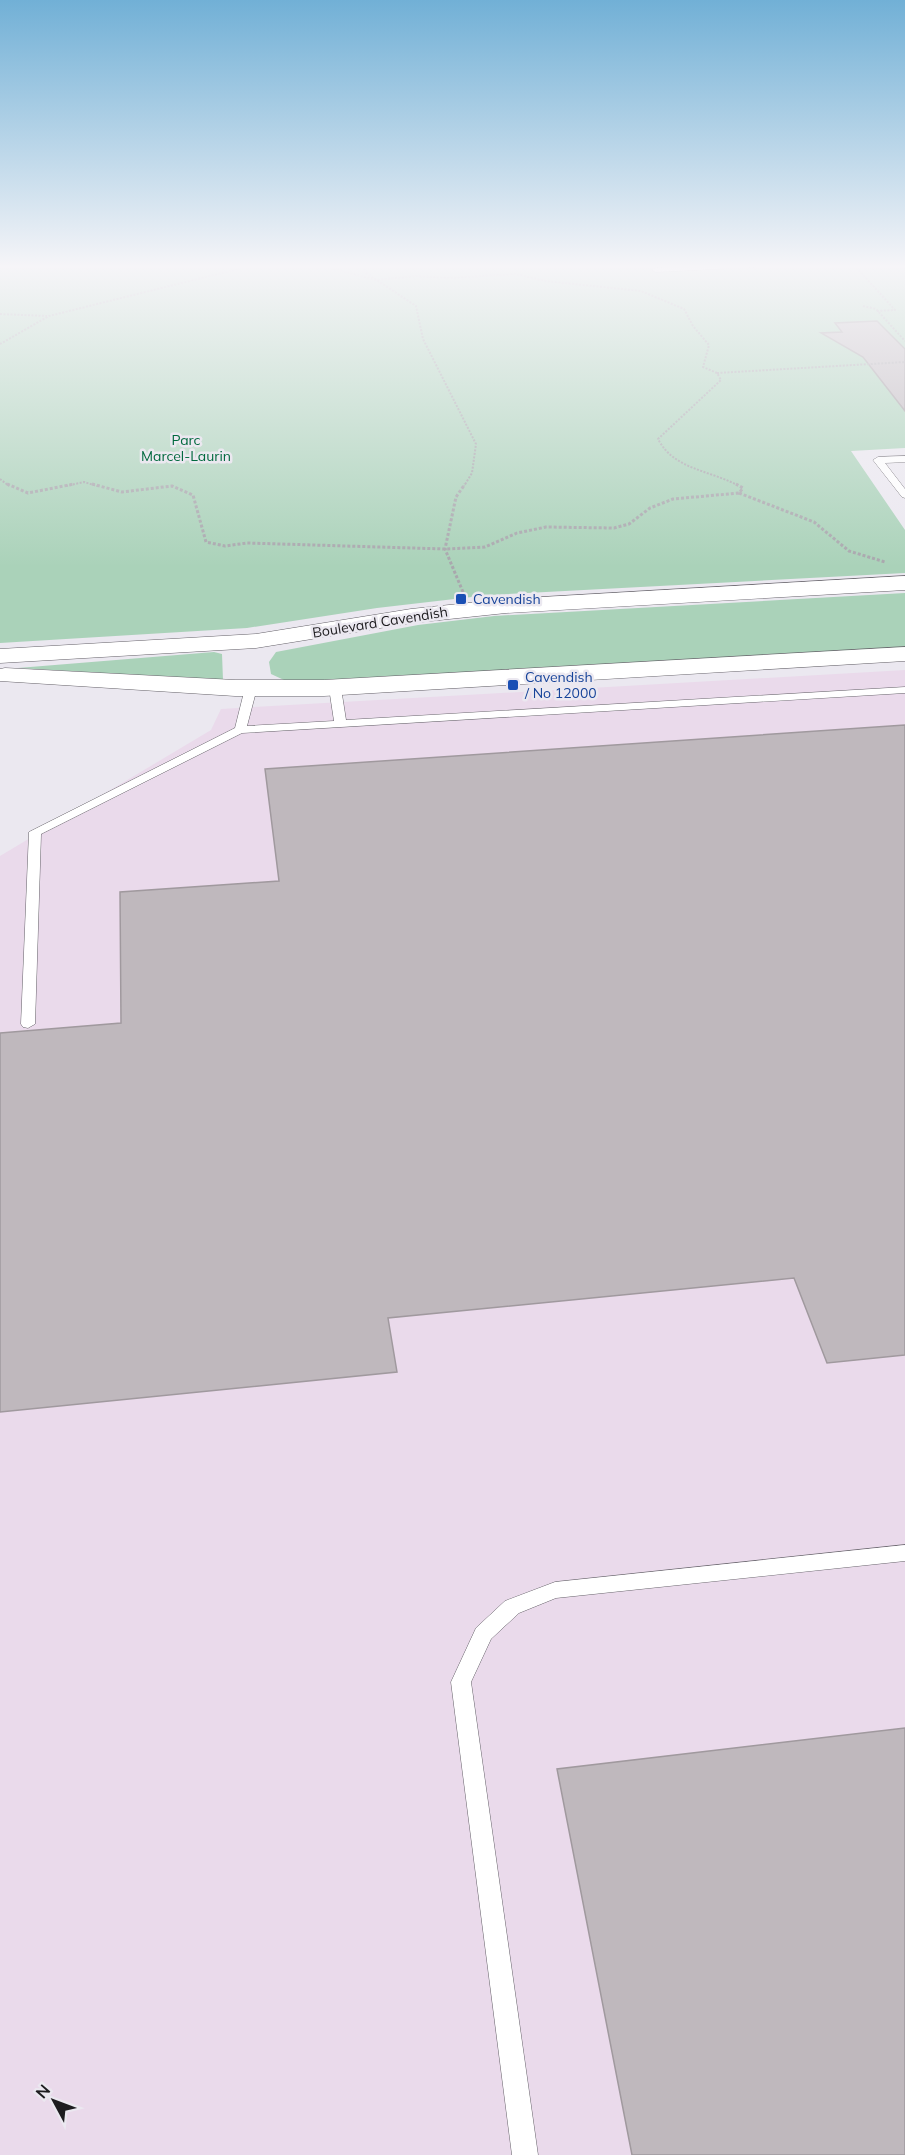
<svg xmlns="http://www.w3.org/2000/svg" width="905" height="2155" viewBox="0 0 905 2155" font-family="Mulish,sans-serif">
	<rect width="100%" height="100%" fill="#ebe8f0"/>
	<path fill="#eadaeb" d="M905,670V2155H0V856L211,730L221,709Z"/>
	<path fill="#aad2b9" d="M0,265H900L905,269V448L851,451L905,530V573L489,595L377,608L247,628L0,643Z
		M905,593V648L352,681L284,680L271,674L269,662L276,652L418,625L494,616Z
		M214,652L222,654L223,680L18,668Z"/>
	<path fill="#bfb8bd" stroke="#a0999e" stroke-width="1.5" d="M877,321L905,349V411L863,357L821,333L842,332L835,323Z
		M905,725V1355L827,1363L794,1278L388,1318L397,1372L0,1412V1033L121,1023L120,892L279,881L265,769Z
		M905,1728V2155H632L557,1769Z"/>
	<g fill="none" stroke-linecap="round" stroke-linejoin="round">
		<defs>
			<path id="service" d="M709,265H758L754,267L656,272L652,270L656,268Z
				M905,456V462L885,463L905,489V498L902,497L873,460L878,457Z
				M251,685L257,688L247,726L334,721L329,688L335,685L341,688L346,720L905,687V693L242,733L41,834L35,1024L28,1028L23,1027L21,1024L29,832L235,728L245,688Z
				M905,1545V1561L556,1598L519,1613L491,1639L471,1682L538,2155H512L451,1682L476,1628L505,1601L555,1582Z"/>
			<path id="secondary" d="M905,576V590L506,613L411,623L256,648L0,663V649L256,634L411,609L506,599Z
				M905,647V661L324,696H235L0,681V669L5,668L235,680H324Z"/>
		</defs>
		<use href="#service" stroke="#656269" stroke-width="1"/>
		<use href="#secondary" stroke="#656269" stroke-width="1"/>
		<path stroke="#a9a7ad" stroke-width="2" stroke-dasharray="2 1.5" stroke-linecap="butt" d="M320,265L376,280L416,276L448,278L516,274L545,281L641,291L684,309L693,326L709,345L703,367L717,373L721,380L658,439C674,470 710,470 739,486
			M367,265L363,271L416,306L423,339L476,444L472,473L464,486
			M854,265L895,310L877,311
			M863,306L876,309L905,341
			M0,314L47,316
			M0,344L49,316L254,265
			M717,373L905,362
			M0,479L9,486
			M66,486L84,482L97,486"/>
		<path stroke="#a9a7ad" stroke-width="3" stroke-dasharray="3 2" stroke-linecap="butt" d="M7,484L28,493L74,484
			M92,484L122,492L172,486L193,495L206,542L225,546L247,543L445,549L485,547L517,533L546,527L614,528L629,524L650,508L673,499L739,493L743,488L736,484
			M739,493L814,522L849,551L885,562
			M463,592L445,549L456,497L465,484"/>
		<use href="#service" fill="#fff" fill-rule="evenodd"/>
		<use href="#secondary" fill="#fff" fill-rule="evenodd"/>
	</g>
	<linearGradient id="sky" x2="0" y2="1"><stop stop-color="#71b0d6"/><stop offset="0.47" stop-color="#f6f5f8"/><stop offset="1" stop-color="#f6f5f8" stop-opacity="0"/></linearGradient>
	<rect width="905" height="567" fill="url(#sky)"/>
	<g fill="#1a4fb4" stroke="#ebe8f0" stroke-width="2">
		<rect x="455" y="593" width="12" height="12" rx="3"/>
		<rect x="507" y="679" width="12" height="12" rx="3"/>
	</g>
	<g text-anchor="middle" dominant-baseline="central" stroke-width="5" stroke-linejoin="round" paint-order="stroke">
		<g font-size="14" fill="#00693e" stroke="#ebe8f0">
			<text x="186" y="440">Parc<tspan x="186" dy="16">Marcel-Laurin</tspan></text>
		</g>
		<g font-size="14" fill="#164399" stroke="#ebe8f0" text-anchor="start">
			<text x="473" y="599">Cavendish</text>
			<text x="525" y="677">Cavendish<tspan x="525" dy="16">/ No 12000</tspan></text>
		</g>
		<g font-size="14" fill="#1d1c1f" stroke="#ebe8f0">
			<text transform="translate(380 622) rotate(-9)">Boulevard Cavendish</text>
		</g>
	</g>
	<g transform="translate(54 2101) rotate(311)" stroke="#ebe8f0" stroke-width="4.5" paint-order="stroke">
	<path d="M0-4.5L10 22L0 15L-10 22Z" fill="#1d1c1f"/>
	<text y="-9" font-size="16" font-weight="bold" text-anchor="middle" fill="#1d1c1f">N</text>
	</g>
</svg>
